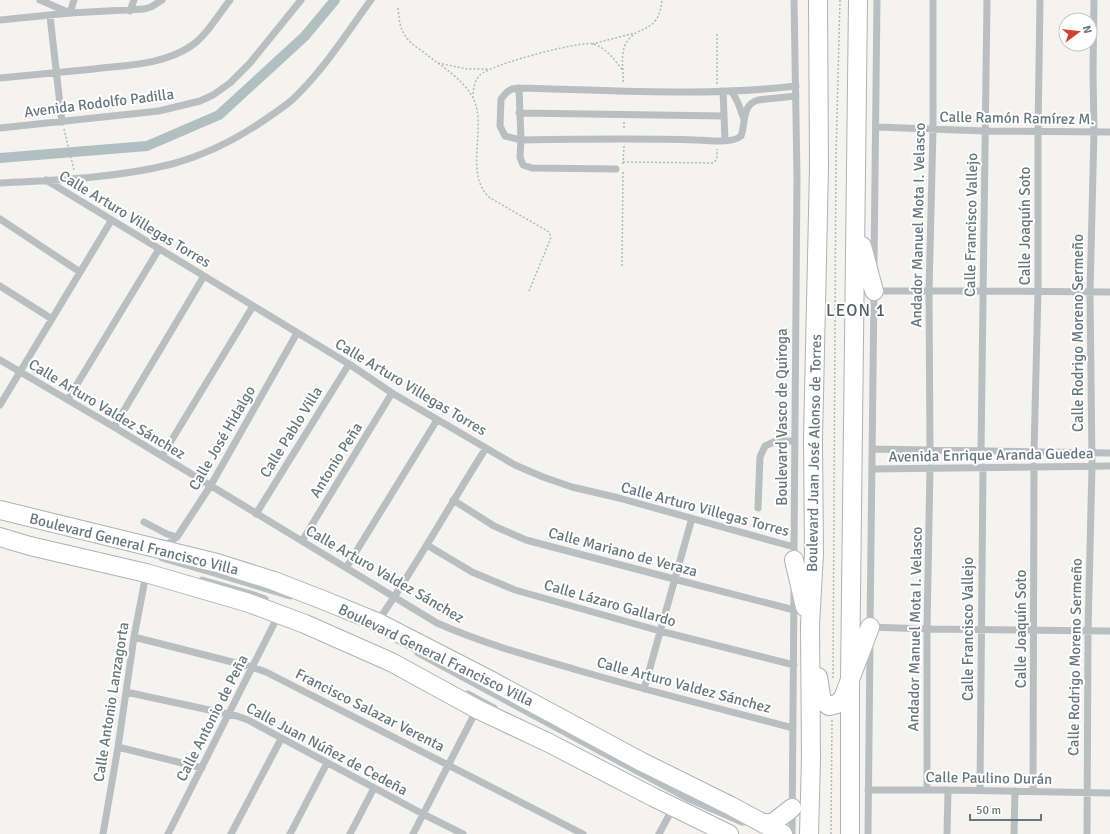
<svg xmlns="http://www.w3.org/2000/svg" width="1110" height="834" viewBox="0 0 1110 834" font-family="Signika,sans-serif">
	<rect width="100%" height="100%" fill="#f4f3f0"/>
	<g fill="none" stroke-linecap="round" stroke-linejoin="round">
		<path stroke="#b1bfc1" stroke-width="10" d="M0,158L147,146L219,115L305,36L335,0"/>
		<defs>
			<path id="major" d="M862,246L874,291
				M0,510L217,563L274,581L323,600L377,622L488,679L642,762L731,806L783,834
				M0,537L30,546L146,573L249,603L305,624L391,662L477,709L549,743L653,797L729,834
				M794,560L805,607
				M818,677L822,701L829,706L837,704L843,698L870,627
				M764,824L774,822L792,808
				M809,834L811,759L810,625L814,554L813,440L819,167L818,0
				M850,834V680L858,0"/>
		</defs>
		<use href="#major" stroke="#adb2b4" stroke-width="20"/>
		<path stroke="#b3b7b8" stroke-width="1.5" stroke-dasharray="2 2" stroke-linecap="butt" d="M398,8C399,16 399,24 403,32C407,40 414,46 422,51C439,65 463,78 473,98C488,127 463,174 490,198L549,232L551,237L550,240L529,291
			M717,34V84
			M592,44L635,33
			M438,63L467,69H488
			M623,82C624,71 620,57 625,45C637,22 658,37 662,0
			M473,98C473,90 474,81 480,75C489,65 582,40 594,44C607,49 615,60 623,71
			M624,122V130
			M64,129L74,170
			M623,162L713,163C718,160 717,154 717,149
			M623,164L624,146
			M622,266L623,172
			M833,678L836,155L840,0
			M831,834L832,720"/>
		<path stroke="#b9bec0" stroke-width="7" d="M40,0L70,13L74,0
			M130,11L134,0
			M50,16L62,122
			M0,20L70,13L144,9L151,7L162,0
			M0,78C31,75 63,72 94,69C126,65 163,65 191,46C207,35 218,15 230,0
			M796,86C704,97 611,90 519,88L512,89L507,92L501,99L500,126L505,136L521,140C579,139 638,138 696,140C708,140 732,144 741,136C746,124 741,105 758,100L796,96
			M519,88L521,140L520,157L523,165L532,168L616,169
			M723,91L725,140
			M731,91C738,99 740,109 744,119
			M519,113L724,116
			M876,127L985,131L1110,132
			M0,128L159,111L200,101L213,95L230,83L250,63L301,0
			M46,180L349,364L392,393L486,448L515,465L543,477L572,487L619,498L794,547
			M0,183C58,180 116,178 172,164C202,156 231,142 257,125C269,117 281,109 292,100C323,71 346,34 371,0
			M0,219L80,272
			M874,266L877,0
			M0,286L52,319
			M874,291H984L1110,292
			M0,360L114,427L437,623C482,643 529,656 577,670C649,691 721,709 793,728
			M68,399L159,249
			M0,405L111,221
			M114,427L204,276
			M872,449L1110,453
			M930,450L929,291L933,130V0
			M981,451L987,0
			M1034,452L1038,291V132L1040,0
			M162,456L253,306
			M872,469L1110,466
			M453,500L494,526L526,540L674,579L794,610
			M758,508L760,457L765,446L776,441H794
			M256,514L349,364
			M144,522L167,534L177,537
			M302,541L392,393
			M427,545L472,572L515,590L660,631L794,665
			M163,547L177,537L211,485L297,333
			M794,550L797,176L794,0
			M162,558L214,573L290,596
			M346,568L437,420
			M202,580L251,594L265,599
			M378,621C417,565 449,506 486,448
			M870,627L927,629L1110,631
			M870,628L874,290
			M134,637L252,667L266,672L583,834
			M418,653L687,798L742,822H752
			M644,689L692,518
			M126,692L237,716L248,720L423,814L463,834
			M468,694L494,708
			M118,747L202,768
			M868,790H948L1110,793
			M927,790V629L930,468
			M980,790L983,467
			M1033,792L1034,466
			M103,834L118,747L134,637L146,574
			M168,834L279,614
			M231,834L281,739
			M290,834L327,763
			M350,834L374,788
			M413,834L477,709
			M659,834L674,806
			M792,834L794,590
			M868,834L870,644
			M947,834L948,790
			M1014,834L1015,791
			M1087,834L1088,631L1092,466L1090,292L1094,132L1093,72L1094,0"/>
		<use href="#major" stroke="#fff" stroke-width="18"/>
	</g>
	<g text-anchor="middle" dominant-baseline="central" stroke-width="4" stroke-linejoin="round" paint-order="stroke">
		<g font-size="15" fill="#66777e" stroke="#fff">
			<text transform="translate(99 103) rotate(-7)">Avenida Rodolfo Padilla</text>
			<text transform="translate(1017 118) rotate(1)">Calle Ramón Ramírez M.</text>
			<text transform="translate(135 219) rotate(31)">Calle Arturo Villegas Torres</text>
			<text transform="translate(918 225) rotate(-89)">Andador Manuel Mota I. Velasco</text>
			<text transform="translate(971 225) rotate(-89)">Calle Francisco Vallejo</text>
			<text transform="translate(1025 226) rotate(-90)">Calle Joaquín Soto</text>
			<text transform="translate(1078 333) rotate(-90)">Calle Rodrigo Moreno Sermeño</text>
			<text transform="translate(411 387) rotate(31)">Calle Arturo Villegas Torres</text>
			<text transform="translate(107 409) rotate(31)">Calle Arturo Valdez Sánchez</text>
			<text transform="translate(782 417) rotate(-90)">Boulevard Vasco de Quiroga</text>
			<text transform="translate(291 432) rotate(-58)">Calle Pablo Villa</text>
			<text transform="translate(222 438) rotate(-60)">Calle José Hidalgo</text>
			<text transform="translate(814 453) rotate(-89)">Boulevard Juan José Alonso de Torres</text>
			<text transform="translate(991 455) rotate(-1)">Avenida Enrique Aranda Guedea</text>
			<text transform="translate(336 460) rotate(-58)">Antonio Peña</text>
			<text transform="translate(705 509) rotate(15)">Calle Arturo Villegas Torres</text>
			<text transform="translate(134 544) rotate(14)">Boulevard General Francisco Villa</text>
			<text transform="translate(623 552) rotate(15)">Calle Mariano de Veraza</text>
			<text transform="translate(385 574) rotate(30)">Calle Arturo Valdez Sánchez</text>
			<text transform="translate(610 603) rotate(16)">Calle Lázaro Gallardo</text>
			<text transform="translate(915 629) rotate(-89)">Andador Manuel Mota I. Velasco</text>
			<text transform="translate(968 629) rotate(-90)">Calle Francisco Vallejo</text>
			<text transform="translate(1021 629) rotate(-90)">Calle Joaquín Soto</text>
			<text transform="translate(436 655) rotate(26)">Boulevard General Francisco Villa</text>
			<text transform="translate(1075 657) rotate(-89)">Calle Rodrigo Moreno Sermeño</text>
			<text transform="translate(684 685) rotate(15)">Calle Arturo Valdez Sánchez</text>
			<text transform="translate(111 702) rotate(-81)">Calle Antonio Lanzagorta</text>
			<text transform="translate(370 710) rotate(27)">Francisco Salazar Verenta</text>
			<text transform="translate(212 718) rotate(-63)">Calle Antonio de Peña</text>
			<text transform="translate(327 749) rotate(28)">Calle Juan Núñez de Cedeña</text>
			<text transform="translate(989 778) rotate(1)">Calle Paulino Durán</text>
		</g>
		<g font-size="17" letter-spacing="1" fill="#535f64" stroke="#fff">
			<text x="856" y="310">LEON 1</text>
		</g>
	</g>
	<g transform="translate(1078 32) rotate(75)"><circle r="19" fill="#ffffff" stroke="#c2c9cb"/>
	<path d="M0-3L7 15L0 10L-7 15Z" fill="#d14133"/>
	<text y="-6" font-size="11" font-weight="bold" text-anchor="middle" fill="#66777e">N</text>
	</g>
	<path d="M970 814v6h71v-6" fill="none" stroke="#66777e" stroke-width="2"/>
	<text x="976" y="814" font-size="12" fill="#66777e" stroke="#ffffff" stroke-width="3" paint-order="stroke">50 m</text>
</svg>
